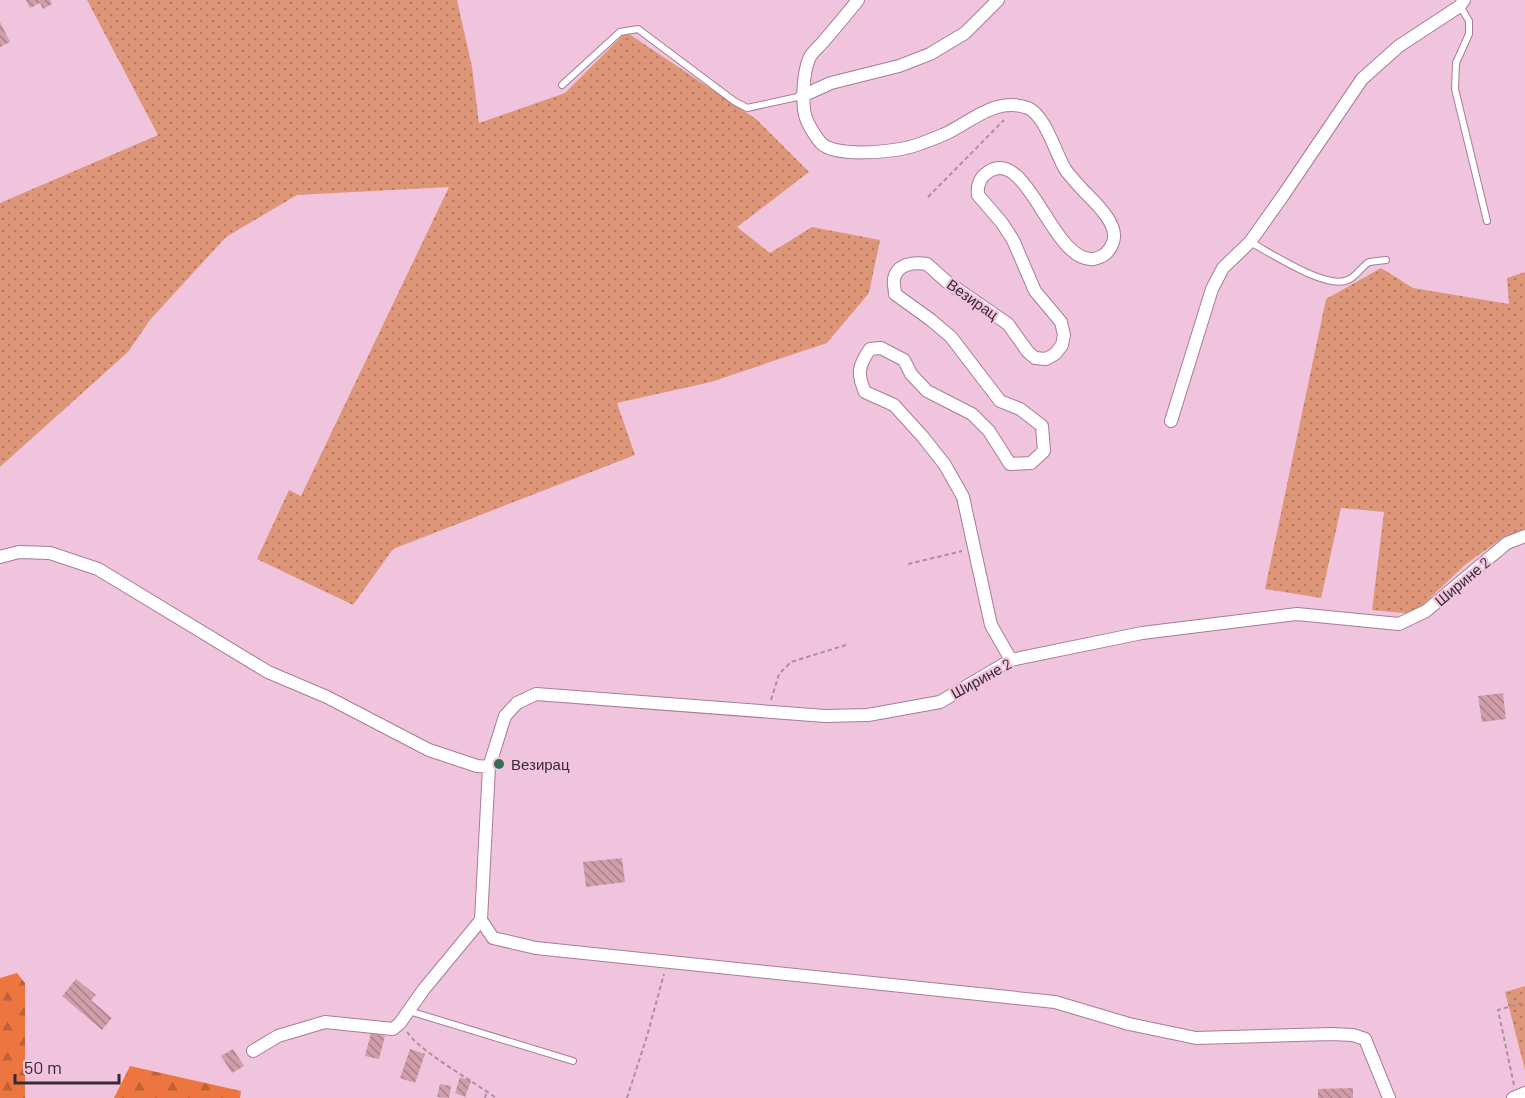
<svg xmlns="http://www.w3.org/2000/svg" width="1525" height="1098" viewBox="0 0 1525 1098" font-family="Barlow,sans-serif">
	<defs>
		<pattern id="grass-dots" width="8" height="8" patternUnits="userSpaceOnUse" patternTransform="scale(1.5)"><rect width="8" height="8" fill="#de9678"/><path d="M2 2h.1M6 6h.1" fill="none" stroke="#b57a63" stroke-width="1.8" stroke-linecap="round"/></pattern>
		<pattern id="forest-firs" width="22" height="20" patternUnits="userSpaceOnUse" patternTransform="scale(1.5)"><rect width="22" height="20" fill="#ec7540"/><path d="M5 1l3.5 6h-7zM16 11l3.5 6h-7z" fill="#c06036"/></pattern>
		<pattern id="building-back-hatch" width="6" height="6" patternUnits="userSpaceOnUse" patternTransform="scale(1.5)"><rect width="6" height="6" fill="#d09ea9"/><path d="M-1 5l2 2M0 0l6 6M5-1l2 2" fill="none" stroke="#aa818a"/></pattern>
	</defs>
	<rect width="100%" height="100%" fill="#f1c4de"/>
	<path fill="url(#grass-dots)" d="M87,0H457L472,67L479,123L565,93L626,32L756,119L809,172L737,227L770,253L812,227L880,240L869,293L827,343L711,382L617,403L635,455L393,549L353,605L257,559L289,490L301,496L449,187L297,195L226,237L150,320L128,352L0,467V203L158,135Z
		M1381,268L1413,288L1509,304L1507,278L1525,272V531L1501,539L1466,564L1413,614L1372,610L1384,512L1341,508L1321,598L1265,589L1326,299Z
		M1525,986V1070L1505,992Z"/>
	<path fill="url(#forest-firs)" d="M17,973L25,983V1098H0V978Z
		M130,1066L241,1091L240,1098H114Z"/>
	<path fill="url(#building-back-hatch)" d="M26,0H50L52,4L43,9L40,3L30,8Z
		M0,22L10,42L0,47Z
		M1503,693L1506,719L1482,722L1478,696Z
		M622,858L625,882L586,887L583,862Z
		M76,979L96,995L91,1000L112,1018L102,1030L62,996Z
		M371,1033L385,1036L379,1059L365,1056Z
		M233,1049L244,1066L232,1073L221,1056Z
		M410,1049L425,1054L415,1083L400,1078Z
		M460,1077L471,1081L465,1097L455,1093Z
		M440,1084L451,1086L449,1098L437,1097Z
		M1353,1088V1098H1318V1089Z"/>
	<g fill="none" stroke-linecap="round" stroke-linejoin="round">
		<defs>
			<path id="service" d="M1460,6L1469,21V34L1456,63L1455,89L1487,221
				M562,85L620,32L638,29L734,101L747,108L802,96
				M1250,242C1271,253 1326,290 1348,280C1357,276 1361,267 1369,262L1386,260
				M409,1011L573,1061"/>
			<path id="minor" d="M858,0C847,14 835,28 823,42C819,47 811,53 809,59C803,73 801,108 807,121C811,129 816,138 822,144C838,157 886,152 906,148C919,145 933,139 945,134C971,122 996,96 1028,108C1045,115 1056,154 1065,169C1069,175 1075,181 1080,187C1091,199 1120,223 1113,242C1110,252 1103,257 1094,259C1052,264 1028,145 988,172C979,178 977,186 978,195L1002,223L1013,240L1035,291L1061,322L1064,335L1062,345L1055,354L1046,359L1035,358L1028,352L1008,324L947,282L927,264C915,262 897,263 894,279C893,283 895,290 895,294L931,320L951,337L1000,401L1020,409L1042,426L1044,451L1031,463L1010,464L989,431L972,414L927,391L911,374L904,360L881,348L870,349C858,366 857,374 865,392L894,405L923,437L945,465L963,497L991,625L1011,660
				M802,96L831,83L899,66L930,54L965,33L998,0
				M1171,421L1212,289L1223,268L1250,242L1282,197L1362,79L1399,46L1460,6L1464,0
				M0,557L19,552L50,553L98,569L268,672L327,697L429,750L477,766L489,767
				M253,1051L278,1036L325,1022L393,1029L400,1023L424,989L481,920
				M1389,1098L1365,1039L1353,1035L1331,1034L1196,1038L1129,1024L1055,1002L536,948L493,938L481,920L489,767L505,716L517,703L536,694L825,716L868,715L940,702L1011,660L1142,633L1297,614L1399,624L1426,611L1507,543L1525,536
				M1513,1098L1525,1093"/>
		</defs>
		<use href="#service" stroke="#a67c95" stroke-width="8"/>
		<use href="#minor" stroke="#a67c95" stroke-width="14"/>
		<path stroke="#b08da1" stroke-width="2" stroke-dasharray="4.5 3" stroke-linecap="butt" d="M928,197L1004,120
			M908,564L962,551
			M771,700L779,674L791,662L846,645
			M407,1032C423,1054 472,1080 496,1098
			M1514,1085L1498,1010L1525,1002
			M485,1098L487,1091
			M627,1098L647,1036L664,974"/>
		<use href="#service" stroke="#fff" stroke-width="6"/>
		<use href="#minor" stroke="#fff" stroke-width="12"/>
	</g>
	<circle fill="#366e55" stroke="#f1c4de" stroke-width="2" cx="499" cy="764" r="6"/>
	<g text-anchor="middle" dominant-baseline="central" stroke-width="4.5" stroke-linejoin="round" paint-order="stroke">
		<g font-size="15" fill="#3a2933" stroke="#f1c4de">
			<text transform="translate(973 299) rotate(35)">Везирац</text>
			<text transform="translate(1462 581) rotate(-40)">Ширине 2</text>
			<text transform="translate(981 678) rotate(-29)">Ширине 2</text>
		</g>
		<g font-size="15" fill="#3a2933" stroke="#f1c4de" text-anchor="start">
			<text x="511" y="764">Везирац</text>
		</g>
	</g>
	<path d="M15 1074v9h104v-9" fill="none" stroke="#3a2933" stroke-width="3"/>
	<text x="24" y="1074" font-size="18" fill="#3a2933" stroke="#f1c4de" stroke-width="4.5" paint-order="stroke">50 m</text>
</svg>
